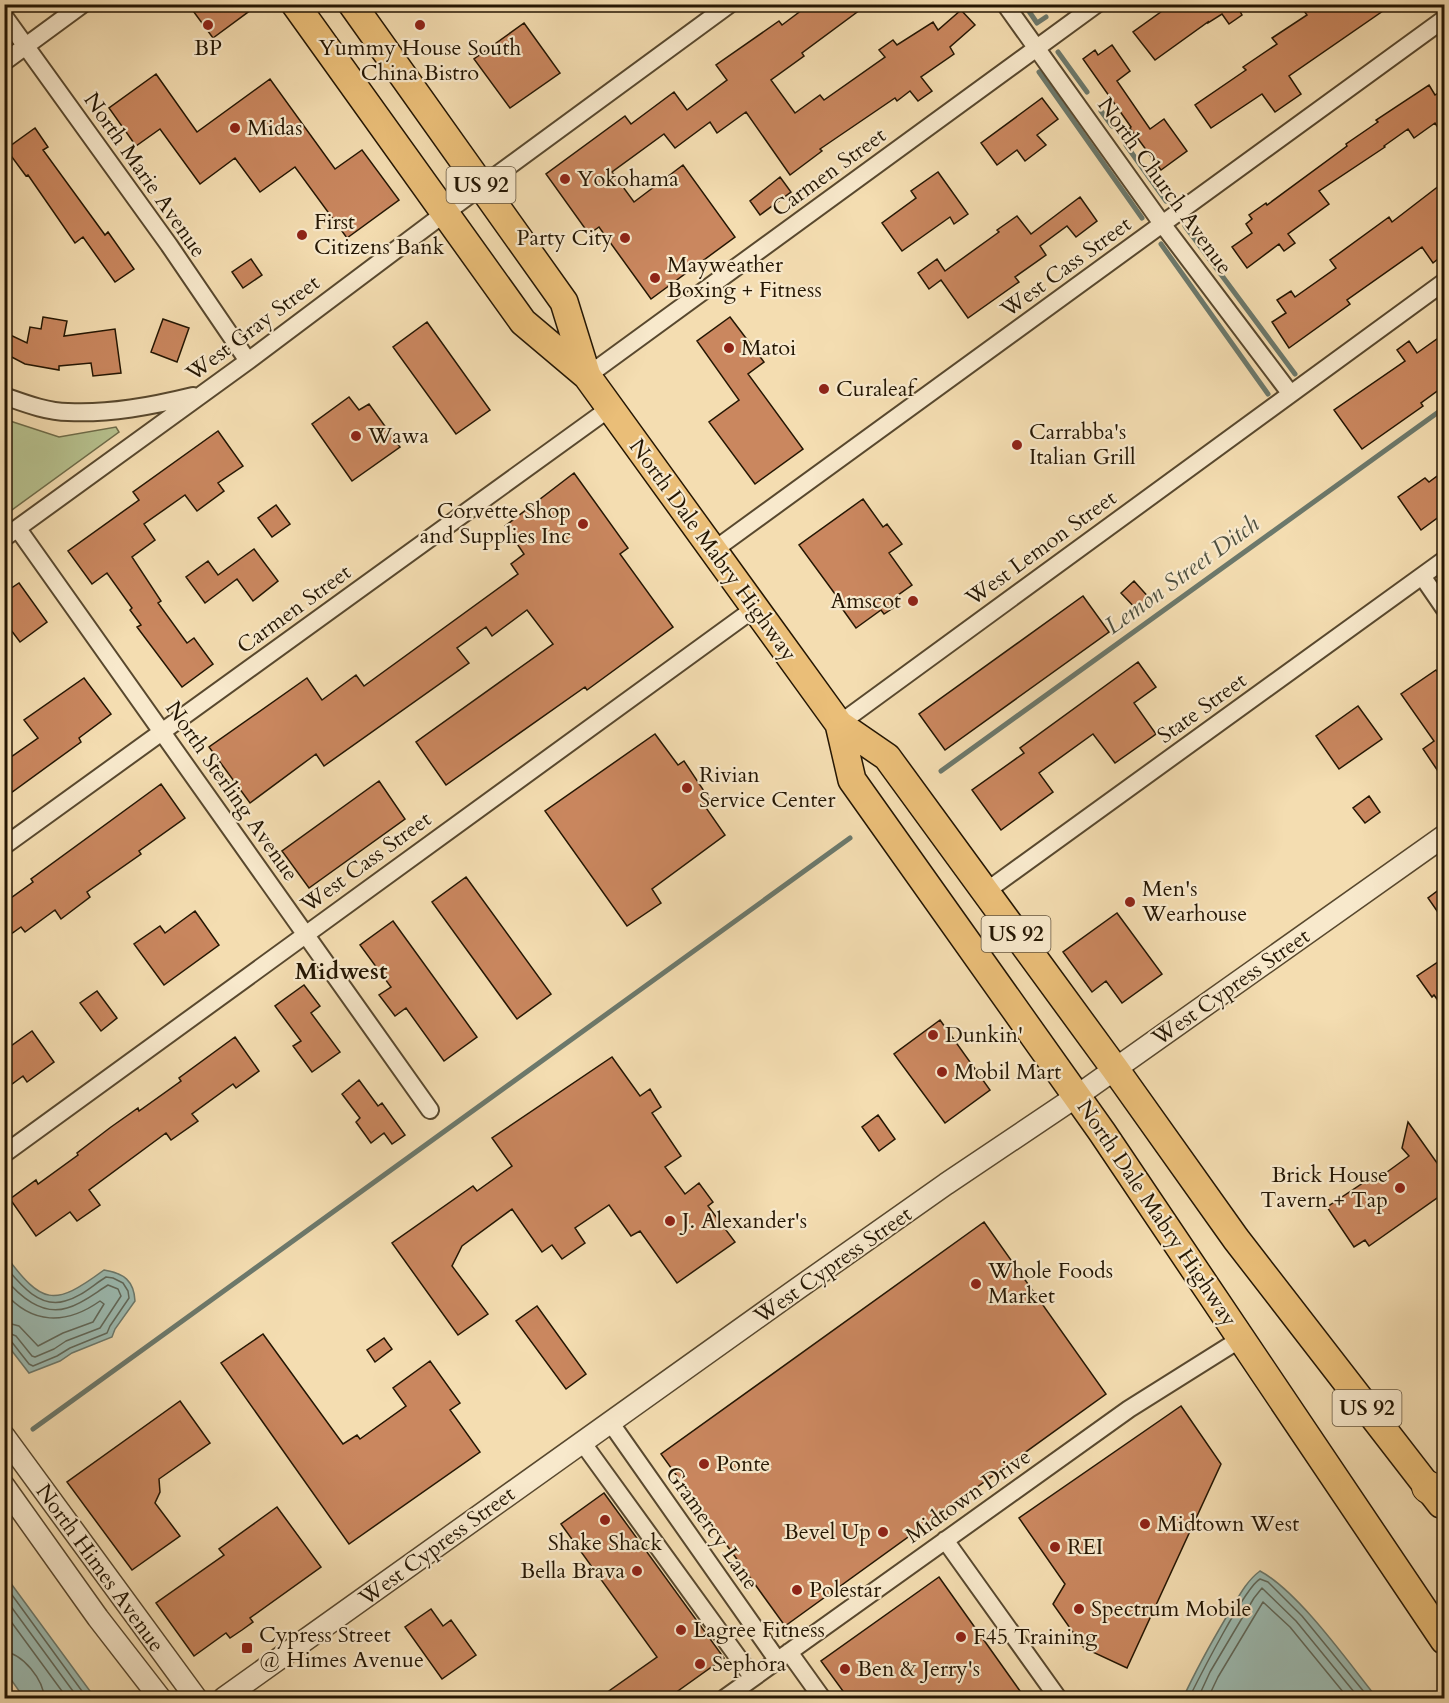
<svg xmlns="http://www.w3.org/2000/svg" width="1449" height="1703" viewBox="0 0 1449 1703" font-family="Cardo,serif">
	<rect width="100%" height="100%" fill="#f4ddb1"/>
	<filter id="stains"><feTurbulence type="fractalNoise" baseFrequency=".00333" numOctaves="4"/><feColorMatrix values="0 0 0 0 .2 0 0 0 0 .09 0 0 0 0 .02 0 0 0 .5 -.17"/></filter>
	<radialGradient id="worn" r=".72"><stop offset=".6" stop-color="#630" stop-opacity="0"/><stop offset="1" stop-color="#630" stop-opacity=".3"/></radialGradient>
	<path fill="#b7c28f" stroke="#6e6c49" stroke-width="1.5" d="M4,419L59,437L116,427L119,432L5,515Z"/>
	<path fill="#9cbbb2" stroke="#6c796c" stroke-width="1.5" d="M5,1255C42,1304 53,1308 104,1270C124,1273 134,1281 135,1301L115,1329L112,1337L72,1353L60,1361L29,1373L5,1342Z
		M1260,1571C1299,1592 1348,1662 1377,1698H1183C1196,1670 1211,1643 1227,1616C1237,1600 1245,1582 1260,1571Z
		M4,1574L87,1687L95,1698H24L5,1671Z"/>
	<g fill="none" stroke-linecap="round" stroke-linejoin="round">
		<path stroke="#60685a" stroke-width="1.5" d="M4,1265C19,1283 39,1309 65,1301C81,1297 93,1285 106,1277L113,1278L123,1283L128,1291L129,1298L110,1326L107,1333L70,1348L57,1356L33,1366L29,1364L11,1341L4,1339
			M4,1277C19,1296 42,1316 67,1308C82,1304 95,1293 108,1285L118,1289L121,1296L100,1328L66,1341L54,1349L35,1357L32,1356L16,1336L4,1331
			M4,1292C32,1325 66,1325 100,1301L104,1304L93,1322L63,1333L38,1346L19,1326L4,1322
			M4,1584L87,1698
			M4,1597L78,1698
			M4,1612L67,1698
			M4,1652C23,1653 44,1681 44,1698
			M1189,1698C1199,1678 1245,1587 1260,1579L1268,1582L1302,1616L1369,1698
			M1198,1698L1210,1672L1254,1598L1262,1588L1296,1621L1359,1698
			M1208,1698L1218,1677L1263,1602L1290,1627L1348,1698"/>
		<path stroke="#6c796c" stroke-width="5" d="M1024,4L1037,23L1046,17
			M1058,52L1087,92
			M1039,72L1142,218
			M1101,111L1112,126
			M1126,145L1166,201
			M1185,226L1295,374
			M1161,244L1268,394
			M941,771L1444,408
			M33,1429L850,838"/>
	</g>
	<path fill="#ca875f" stroke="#241603" stroke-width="1.5" d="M188,4H259L213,38Z
		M810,4H868L802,53L804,56L771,80L795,113L820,95L824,100L885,57L879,50L893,40L897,45L933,22L938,30L961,10L975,25L950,47L954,54L921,77L932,91L918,101L910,91L897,101L895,98L820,149L822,151L790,175L746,112L717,133L710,122L675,148L664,134L612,172L634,202L683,165L735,237L651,299L599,227L589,234L546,174L625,116L631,124L674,92L687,110L727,80L716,65L779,21L782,25Z
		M1172,4H1236L1242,15L1229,24L1222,14L1208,23V22L1155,60L1133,32Z
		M1299,4H1393L1289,76L1301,94L1275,112L1262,94L1211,128L1195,105L1246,70L1243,67L1277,44L1272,38L1307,15Z
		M524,23L560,73L510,108L474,59Z
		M1112,45L1130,71L1117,81L1150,129L1164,119L1187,151L1161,170L1130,128L1131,127L1083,59L1095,50L1098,55Z
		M156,74L197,132L270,79L335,169L362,150L399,200L347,238L295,167L260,192L235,158L200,184L160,129L136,146L109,108Z
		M1429,85L1435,95L1444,89V137L1435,123L1414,138L1408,129L1384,146L1385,147L1319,191L1329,204L1288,234L1295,243L1284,251L1279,244L1247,268L1232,247L1252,233L1246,224L1252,219L1249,215L1266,203L1267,205L1347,146L1346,144L1378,122L1376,120Z
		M1042,98L1058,119L1037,135L1046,145L1025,161L1017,150L997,165L981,143Z
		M35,128L48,147L43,150L105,235L108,232L134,269L115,282L83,237L75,243L28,175L26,176L6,149Z
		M938,172L968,214L954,224L950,217L902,251L882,223L916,198L911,191Z
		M780,177L791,192L760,215L750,201Z
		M1444,182V254L1433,263L1422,247L1347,300L1350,304L1289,348L1272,322L1286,313L1277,300L1291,291L1295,297L1336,268L1330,260L1389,217L1392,222Z
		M1080,197L1097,221L1076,237L1067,226L1040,246L1046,255L1015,277L1019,282L968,318L941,280L929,289L918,273L937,259L945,271L999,232L997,230L1017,216L1031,234Z
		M251,259L262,275L243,288L232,272Z
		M43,317L67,321L64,336L115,329L121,373L93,376L91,363L59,366V370L25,364L4,353V332L27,343L30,327L41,329Z
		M730,317L764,362L748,374L803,449L755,484L709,422L739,400L697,341Z
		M163,319L189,328L177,362L151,352Z
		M427,322L490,410L456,434L393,347Z
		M1444,334V386L1421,403L1423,406L1362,449L1334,410L1405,361L1397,350L1409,341L1417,353Z
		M349,397L359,410L369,404L400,447L352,481L312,424Z
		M218,431L243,466L218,483L224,491L197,511L185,495L144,524L155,540L132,557L161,601L158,603L187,643L194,638L213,664L182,687L137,627L141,625L130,610L132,608L107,573L92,584L68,551L139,500L133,492Z
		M1444,471V513L1421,530L1398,497L1425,478L1429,482Z
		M574,473L628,548L620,554L673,627L587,690L585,687L446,785L416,742L553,644L527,610L492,636L486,627L457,648L469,663L324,766L316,754L250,803L209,747L307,678L322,700L356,675L364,686L518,574L511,564L524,554L505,526Z
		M863,499L883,527L887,524L902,544L889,553L912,585L894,598L899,604L884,614L881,610L856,628L836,600L838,598L799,545Z
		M276,505L290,524L272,537L258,518Z
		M254,549L278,581L253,601L237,579L205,603L186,577L208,561L218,575Z
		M1134,581L1151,600L1139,612L1121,593Z
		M19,583L47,622L20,642L11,630L4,635V593Z
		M1083,596L1109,632L945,750L919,714Z
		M1138,662L1156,687L1134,703L1156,734L1115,763L1093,734L1039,773L1053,792L1001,830L972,790L1024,753L1020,748Z
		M1436,670L1444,681V780L1423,749L1434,741L1401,694Z
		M84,678L111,714L79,738L81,742L4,798V762L38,738L24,720Z
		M1358,706L1382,739L1339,769L1316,736Z
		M655,734L678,765L684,761L710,800L704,805L725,835L652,889L661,903L627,926L545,811Z
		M379,781L405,819L309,888L282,851Z
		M161,784L185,818L139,851L141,854L87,892L90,897L61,919L55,910L25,932L21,927L4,939V903L33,882L31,879Z
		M1369,796L1380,812L1365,823L1353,808Z
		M466,877L551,994L517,1019L432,902Z
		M1444,886V921L1428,898Z
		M195,911L219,945L164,985L134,944L160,926L165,933Z
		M1117,913L1162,974L1122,1003L1106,981L1092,992L1063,952Z
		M393,921L477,1037L444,1061L406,1008L395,1016L379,995L391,987L360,945Z
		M1444,958V1009L1434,995L1432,997L1417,976Z
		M304,985L320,1006L311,1013L340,1052L312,1072L293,1046L301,1041L275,1006Z
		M97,991L117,1018L101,1031L80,1003Z
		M940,1020L990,1090L945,1123L894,1054Z
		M32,1031L54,1062L27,1082L23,1076L4,1090V1051Z
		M235,1037L259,1071L236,1088L233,1084L192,1114L198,1121L171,1140L166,1133L89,1190L100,1205L77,1221L70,1212L36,1236L10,1199L36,1180L38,1184L78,1155L77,1153L111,1127L138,1108L139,1111L181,1081L179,1078Z
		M612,1057L640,1096L650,1089L661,1107L652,1113L681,1156L665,1167L685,1194L699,1183L713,1202L708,1206L735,1242L677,1283L640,1231L631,1236L609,1205L575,1228L585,1243L562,1259L552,1245L542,1252L512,1209L462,1246L452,1266L488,1314L458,1335L392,1243L473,1186L477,1191L512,1166L492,1138Z
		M359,1080L378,1106L382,1103L405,1135L392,1144L384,1133L371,1143L356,1122L360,1118L342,1094Z
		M878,1115L895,1139L879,1151L862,1127Z
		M1408,1122L1437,1163L1444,1158V1193L1369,1246L1365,1240L1354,1247L1327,1207L1369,1179L1372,1183L1409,1156L1402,1148Z
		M984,1222L1106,1394L785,1626L661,1454Z
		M537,1306L586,1374L566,1389L516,1321Z
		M263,1334L343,1444L357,1435L360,1439L406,1406L393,1388L430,1361L460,1403L450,1410L480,1452L349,1544L221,1363Z
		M384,1338L392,1349L375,1362L367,1350Z
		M180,1401L210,1443L159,1479L160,1492L155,1503L180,1536L132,1570L67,1482Z
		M1181,1406L1221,1464L1127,1668L1084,1648L1053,1604L1065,1584L1019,1518Z
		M604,1493L724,1658L668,1698H599L657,1657L561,1524Z
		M277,1507L321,1567L250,1618L253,1622L242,1630L230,1638L226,1633L194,1656L156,1603L224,1555L219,1549Z
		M939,1577L1025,1698H848L821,1661Z
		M431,1609L443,1626L451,1620L476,1655L442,1679L405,1627Z"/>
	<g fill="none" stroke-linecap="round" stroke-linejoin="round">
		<defs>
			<path id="minor" d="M1005,4L1163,225L1290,393
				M4,16L169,245L248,361
				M4,62L83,4
				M587,376L1097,4
				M4,396C24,403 47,412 68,412C110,414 152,406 193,396
				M18,529L430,1110
				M4,538L248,361L445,213L730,4
				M714,550L1444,19
				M1422,576L1444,608
				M839,724L1444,282
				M4,846L610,408
				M985,892L1444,560
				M4,1154L755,608
				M610,1422L778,1661
				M582,1442L753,1678
				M945,1540L1058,1698
				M789,1652L822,1698
				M725,1698L1129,1409L1242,1338"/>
			<path id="tertiary" d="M4,1436L196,1698
				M4,1486L98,1618L160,1698
				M224,1698L797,1289L946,1184L1077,1096L1444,836"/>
			<path id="primary" d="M295,4L523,322L587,376L839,724L887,757L1115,1069L1236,1239L1441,1504
				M352,4L564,302L587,376
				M839,724L852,780L1102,1132L1444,1640"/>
			<path id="motorway" d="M1428,1487L1444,1497"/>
		</defs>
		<use href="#minor" stroke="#58482e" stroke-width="20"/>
		<use href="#tertiary" stroke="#58482e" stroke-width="24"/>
		<use href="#primary" stroke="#241603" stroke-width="30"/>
		<use href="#motorway" stroke="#241603" stroke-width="34"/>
		<use href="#minor" stroke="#f8e9cc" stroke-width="16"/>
		<use href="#tertiary" stroke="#f8e9cc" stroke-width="21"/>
		<use href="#primary" stroke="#eabe78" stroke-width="27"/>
		<use href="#motorway" stroke="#eabe78" stroke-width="32"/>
	</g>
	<g fill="#8f2418" stroke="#f8e9cc" stroke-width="2">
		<circle cx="208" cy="25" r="6"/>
		<circle cx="420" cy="25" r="6"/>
		<circle cx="235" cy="128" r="6"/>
		<circle cx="565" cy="179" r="6"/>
		<circle cx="302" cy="235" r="6"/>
		<circle cx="625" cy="238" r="6"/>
		<circle cx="655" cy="278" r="6"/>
		<circle cx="729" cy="348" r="6"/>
		<circle cx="824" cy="389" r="6"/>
		<circle cx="356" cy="436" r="6"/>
		<circle cx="1017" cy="445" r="6"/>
		<circle cx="583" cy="524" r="6"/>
		<circle cx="913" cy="601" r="6"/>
		<circle cx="687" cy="788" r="6"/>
		<circle cx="1130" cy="902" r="6"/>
		<circle cx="933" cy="1035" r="6"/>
		<circle cx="942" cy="1072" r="6"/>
		<circle cx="1400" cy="1188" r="6"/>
		<circle cx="670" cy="1221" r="6"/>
		<circle cx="976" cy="1284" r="6"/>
		<circle cx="704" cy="1464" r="6"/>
		<circle cx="605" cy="1520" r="6"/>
		<circle cx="1145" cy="1524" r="6"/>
		<circle cx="883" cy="1532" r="6"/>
		<circle cx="1055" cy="1547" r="6"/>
		<circle cx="637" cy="1571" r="6"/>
		<circle cx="797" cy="1590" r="6"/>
		<circle cx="1079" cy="1609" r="6"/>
		<circle cx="681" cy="1630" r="6"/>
		<circle cx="961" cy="1637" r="6"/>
		<rect x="241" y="1642" width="12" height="12" rx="3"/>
		<circle cx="700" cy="1664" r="6"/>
		<circle cx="845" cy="1669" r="6"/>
	</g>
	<g text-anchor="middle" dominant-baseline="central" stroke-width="4.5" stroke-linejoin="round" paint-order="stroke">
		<g fill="#f8e9cc" stroke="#64553f" stroke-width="1.5">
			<rect x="446.5" y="167" width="69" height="36" rx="4.5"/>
			<rect x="981.5" y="916" width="69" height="36" rx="4.5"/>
			<rect x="1332.5" y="1390" width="69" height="36" rx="4.5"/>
		</g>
		<g font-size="21" font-weight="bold" fill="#241603">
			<text x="481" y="185">US 92</text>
			<text x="1016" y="934">US 92</text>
			<text x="1367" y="1408">US 92</text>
		</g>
		<g font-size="22" fill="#241603" stroke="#f8e9cc" text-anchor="start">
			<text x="208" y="48" text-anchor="middle">BP</text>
			<text x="420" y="48" text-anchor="middle">Yummy House South<tspan x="420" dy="25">China Bistro</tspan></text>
			<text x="247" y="128">Midas</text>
			<text x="577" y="179">Yokohama</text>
			<text x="314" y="222">First<tspan x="314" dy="25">Citizens Bank</tspan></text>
			<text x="613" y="238" text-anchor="end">Party City</text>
			<text x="667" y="265">Mayweather<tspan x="667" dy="25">Boxing + Fitness</tspan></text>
			<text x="741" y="348">Matoi</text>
			<text x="836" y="389">Curaleaf</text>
			<text x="1029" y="432">Carrabba's<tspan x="1029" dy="25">Italian Grill</tspan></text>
			<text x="368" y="436">Wawa</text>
			<text x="571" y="511" text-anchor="end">Corvette Shop<tspan x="571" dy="25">and Supplies Inc</tspan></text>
			<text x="901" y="601" text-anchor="end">Amscot</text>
			<text x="699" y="775">Rivian<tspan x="699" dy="25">Service Center</tspan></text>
			<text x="1142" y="889">Men's<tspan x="1142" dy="25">Wearhouse</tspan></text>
			<text x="945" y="1035">Dunkin'</text>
			<text x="954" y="1072">Mobil Mart</text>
			<text x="1388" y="1175" text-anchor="end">Brick House<tspan x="1388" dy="25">Tavern + Tap</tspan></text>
			<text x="682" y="1221">J. Alexander's</text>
			<text x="988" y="1271">Whole Foods<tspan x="988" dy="25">Market</tspan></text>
			<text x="716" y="1464">Ponte</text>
			<text x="1157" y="1524">Midtown West</text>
			<text x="871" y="1532" text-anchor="end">Bevel Up</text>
			<text x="605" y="1543" text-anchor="middle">Shake Shack</text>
			<text x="1067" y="1547">REI</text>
			<text x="625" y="1571" text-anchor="end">Bella Brava</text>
			<text x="809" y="1590">Polestar</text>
			<text x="1091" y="1609">Spectrum Mobile</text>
			<text x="693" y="1630">Lagree Fitness</text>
			<text x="259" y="1635">Cypress Street<tspan x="259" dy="25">@ Himes Avenue</tspan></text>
			<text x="973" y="1637">F45 Training</text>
			<text x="712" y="1664">Sephora</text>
			<text x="857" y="1669">Ben &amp; Jerry's</text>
		</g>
		<g font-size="22" fill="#241603" stroke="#f8e9cc">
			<text transform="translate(829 172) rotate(-36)">Carmen Street</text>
			<text transform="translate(145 175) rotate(55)">North Marie Avenue</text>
			<text transform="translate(1165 186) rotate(54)">North Church Avenue</text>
			<text transform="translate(1066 267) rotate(-36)">West Cass Street</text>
			<text transform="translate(253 328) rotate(-37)">West Gray Street</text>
			<text transform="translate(1041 548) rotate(-36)">West Lemon Street</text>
			<text transform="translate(713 550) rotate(54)">North Dale Mabry Highway</text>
			<text transform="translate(294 609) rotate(-36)">Carmen Street</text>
			<text transform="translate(1202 708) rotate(-36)">State Street</text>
			<text transform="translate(232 791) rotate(55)">North Sterling Avenue</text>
			<text transform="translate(366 862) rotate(-36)">West Cass Street</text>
			<text transform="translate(1231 987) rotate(-35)">West Cypress Street</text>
			<text transform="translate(1157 1213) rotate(56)">North Dale Mabry Highway</text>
			<text transform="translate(833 1265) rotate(-35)">West Cypress Street</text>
			<text transform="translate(968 1496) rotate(-35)">Midtown Drive</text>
			<text transform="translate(712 1528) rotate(55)">Gramercy Lane</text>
			<text transform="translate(437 1546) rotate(-36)">West Cypress Street</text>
			<text transform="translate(100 1568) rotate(54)">North Himes Avenue</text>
		</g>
		<g font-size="24" font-style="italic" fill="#4e5040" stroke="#f8e9cc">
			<text transform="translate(1182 575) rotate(-36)">Lemon Street Ditch</text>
		</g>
		<g font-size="24" font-weight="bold" fill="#241603" stroke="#f8e9cc">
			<text x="341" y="971">Midwest</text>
		</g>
	</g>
	<rect width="1449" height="1703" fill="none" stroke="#f4ddb1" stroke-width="24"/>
	<rect x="6" y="6" width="1437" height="1691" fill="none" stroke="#241603" stroke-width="3"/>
	<rect x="12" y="12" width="1425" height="1679" fill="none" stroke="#241603" stroke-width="1.5"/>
	<rect width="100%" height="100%" filter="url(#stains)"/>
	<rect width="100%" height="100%" fill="url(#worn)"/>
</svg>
